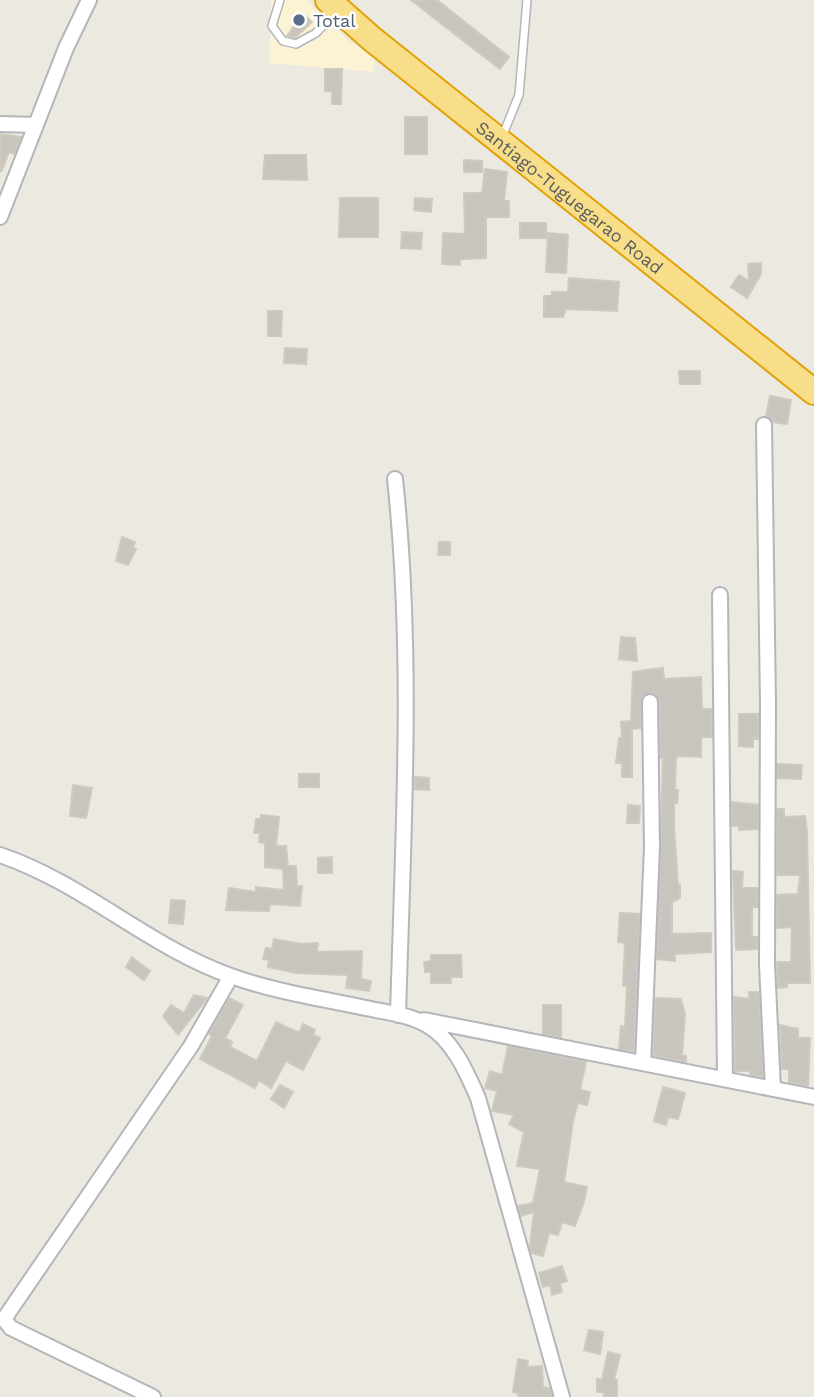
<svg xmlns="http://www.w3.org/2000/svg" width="814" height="1397" viewBox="0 0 814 1397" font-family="'Work Sans',sans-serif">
	<rect width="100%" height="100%" fill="#ebe9e0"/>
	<path fill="#fcf3d4" d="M271,0H306L348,40L375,58L374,72L270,63Z"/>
	<path fill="#c8c5bf" stroke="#cfcabe" stroke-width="2" d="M411,0H437L509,57L500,69Z
		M303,14L312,22L295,38L287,36Z
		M325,69H342L341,104H332V91H325Z
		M405,117H427V154H405Z
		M0,134L21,137L14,154L9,152L1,172Z
		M265,155H306L307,180L263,179Z
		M464,160L482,161V172H464Z
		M485,169L507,172L504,201H509V217H486V258L460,259V265L442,264L443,233L465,234L464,193H482Z
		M340,198H378V237H339Z
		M415,198L432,199L431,212L414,210Z
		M520,223H546V238H520Z
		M402,232L422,233L421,249L401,248Z
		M548,233L568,235L566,273L546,272Z
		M761,263V274L747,298L731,287L739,275L749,281L748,264Z
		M569,278L619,282L617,311L566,309L563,317H544V296H552V292H568Z
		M268,311H282L281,336H268Z
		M285,348L307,349L306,364L284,363Z
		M679,371H700V384H680Z
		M770,396L791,400L787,424L773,422L766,416Z
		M122,537L135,542L133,548L136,549L128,565L116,561Z
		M439,542H450V555H438Z
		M621,637L635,638L637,661L619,659Z
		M663,668L664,679L701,677L702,709H712V737H701V757L676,756L675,790H678L677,803H674V826L678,885H680V898L672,902V934L711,933V952L675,954V961L657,959L663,758H660V702L654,693L642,697L641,728L632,729V777H622V763H616L619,738H622L621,722L631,721L633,672Z
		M739,714H758V739H753V747L739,746Z
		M777,764L802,765L801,779L777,778Z
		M299,774H319V787H299Z
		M415,777L429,778V790L414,789Z
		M73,785L92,788L86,818L70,816Z
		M732,802L758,805V829L739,830V826H732Z
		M628,805L640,806L639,823H627Z
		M777,809H784V817L805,816L807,832L810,983H787V987L778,988L777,962H791L792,927L777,928V895L798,894L800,875H777Z
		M261,815L279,817L276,846H286L288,866H296L297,886H302L300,906L270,904L269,911L226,910L229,888L256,892V887L284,890L283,869L265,867V843L259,842L260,833H254L256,819H261Z
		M332,857V873H318V858Z
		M733,871L743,872L742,888H758V907H752V937H757V949L736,950Z
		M171,900L185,901L183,924L169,923Z
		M620,913L640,914L634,1051L619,1049L621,1026L625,1027L627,986H623L625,943L618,942Z
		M274,939L301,944L318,943L317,952L362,951L361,979L371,981L369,991L346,988L348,975L296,973L268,967L269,960L263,959L266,948L272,949Z
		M431,955H461L462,977H451V983H431V972H425L424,962L431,961Z
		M132,957L150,971L144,980L126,967Z
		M749,992H759L763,1077L750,1075V1071H735L734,997L749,999Z
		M194,995L207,998L178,1035L163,1016L171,1005L184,1013Z
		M229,998L243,1005L225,1038L232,1042L230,1047L257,1061L276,1022L299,1033L303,1024L315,1030L313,1035L320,1038L303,1070L286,1061L271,1088L259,1080L255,1088L200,1059L212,1036L209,1034Z
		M655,998L681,999L685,1014L682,1055L686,1056V1062L653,1055Z
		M543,1005H561V1037L543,1034Z
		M780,1025L798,1029V1038H810L808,1086L789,1082V1069H782Z
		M508,1046L586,1062L580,1090L590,1092L587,1105L578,1103L573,1121L564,1182L587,1187L583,1205L575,1226L562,1222L558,1235L549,1233L543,1256L531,1253L530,1246L534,1212L521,1216L518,1206L533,1203L540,1169L517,1166L524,1132L509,1124L514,1115L492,1111L497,1091L485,1088L490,1071L502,1075Z
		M280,1085L293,1092L284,1108L271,1099Z
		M663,1087L685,1093L678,1119L668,1117L666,1125L654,1121Z
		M562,1266L567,1281L560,1283L562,1292L552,1295L550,1285L543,1287L539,1273Z
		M589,1330L603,1332L600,1354L584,1350Z
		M608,1352L620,1355L614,1380H617V1397H604V1392H597V1379L602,1380Z
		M518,1359L528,1361L527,1367L542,1366L543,1387L549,1388L552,1397H518L519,1394L513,1392Z"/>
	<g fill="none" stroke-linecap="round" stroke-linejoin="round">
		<defs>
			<path id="lane" d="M280,0L272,26L283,41L296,44L316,33L336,12
				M502,137L519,95L527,0"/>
			<path id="street" d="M0,124L36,125
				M0,217L66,48L89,0
				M764,425L768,704L767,965L773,1089
				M395,479C414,657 403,836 398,1015
				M720,595L725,1079
				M0,855C83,883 149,947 231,976C275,992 325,999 371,1009C390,1013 410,1015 427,1025C453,1040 466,1071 478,1098L562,1397
				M424,1020L814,1097
				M643,1063L652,847L650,702
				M153,1397L11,1328L4,1319L191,1046L231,976"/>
			<g id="highway">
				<path id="s1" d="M328,0L372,39L814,392"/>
			</g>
		</defs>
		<use href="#lane" stroke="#b3b6ba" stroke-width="10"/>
		<use href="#street" stroke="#b3b6ba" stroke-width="18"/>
		<use href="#highway" stroke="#e3a108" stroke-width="28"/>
		<use href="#lane" stroke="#fff" stroke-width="7"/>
		<use href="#street" stroke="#fff" stroke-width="14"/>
		<use href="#highway" stroke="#f9de89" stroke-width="24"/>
	</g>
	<circle fill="#5c6f8a" stroke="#fff" stroke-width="2.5" cx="299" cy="20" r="7"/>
	<g text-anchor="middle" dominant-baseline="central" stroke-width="5" stroke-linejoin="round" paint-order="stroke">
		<g font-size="18" fill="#4e5e75" stroke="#fff" text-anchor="start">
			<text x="313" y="20">Total</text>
		</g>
		<g font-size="18" fill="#595c60" stroke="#fff">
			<text stroke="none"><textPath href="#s1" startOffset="312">Santiago-Tuguegarao Road</textPath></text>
		</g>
	</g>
</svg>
